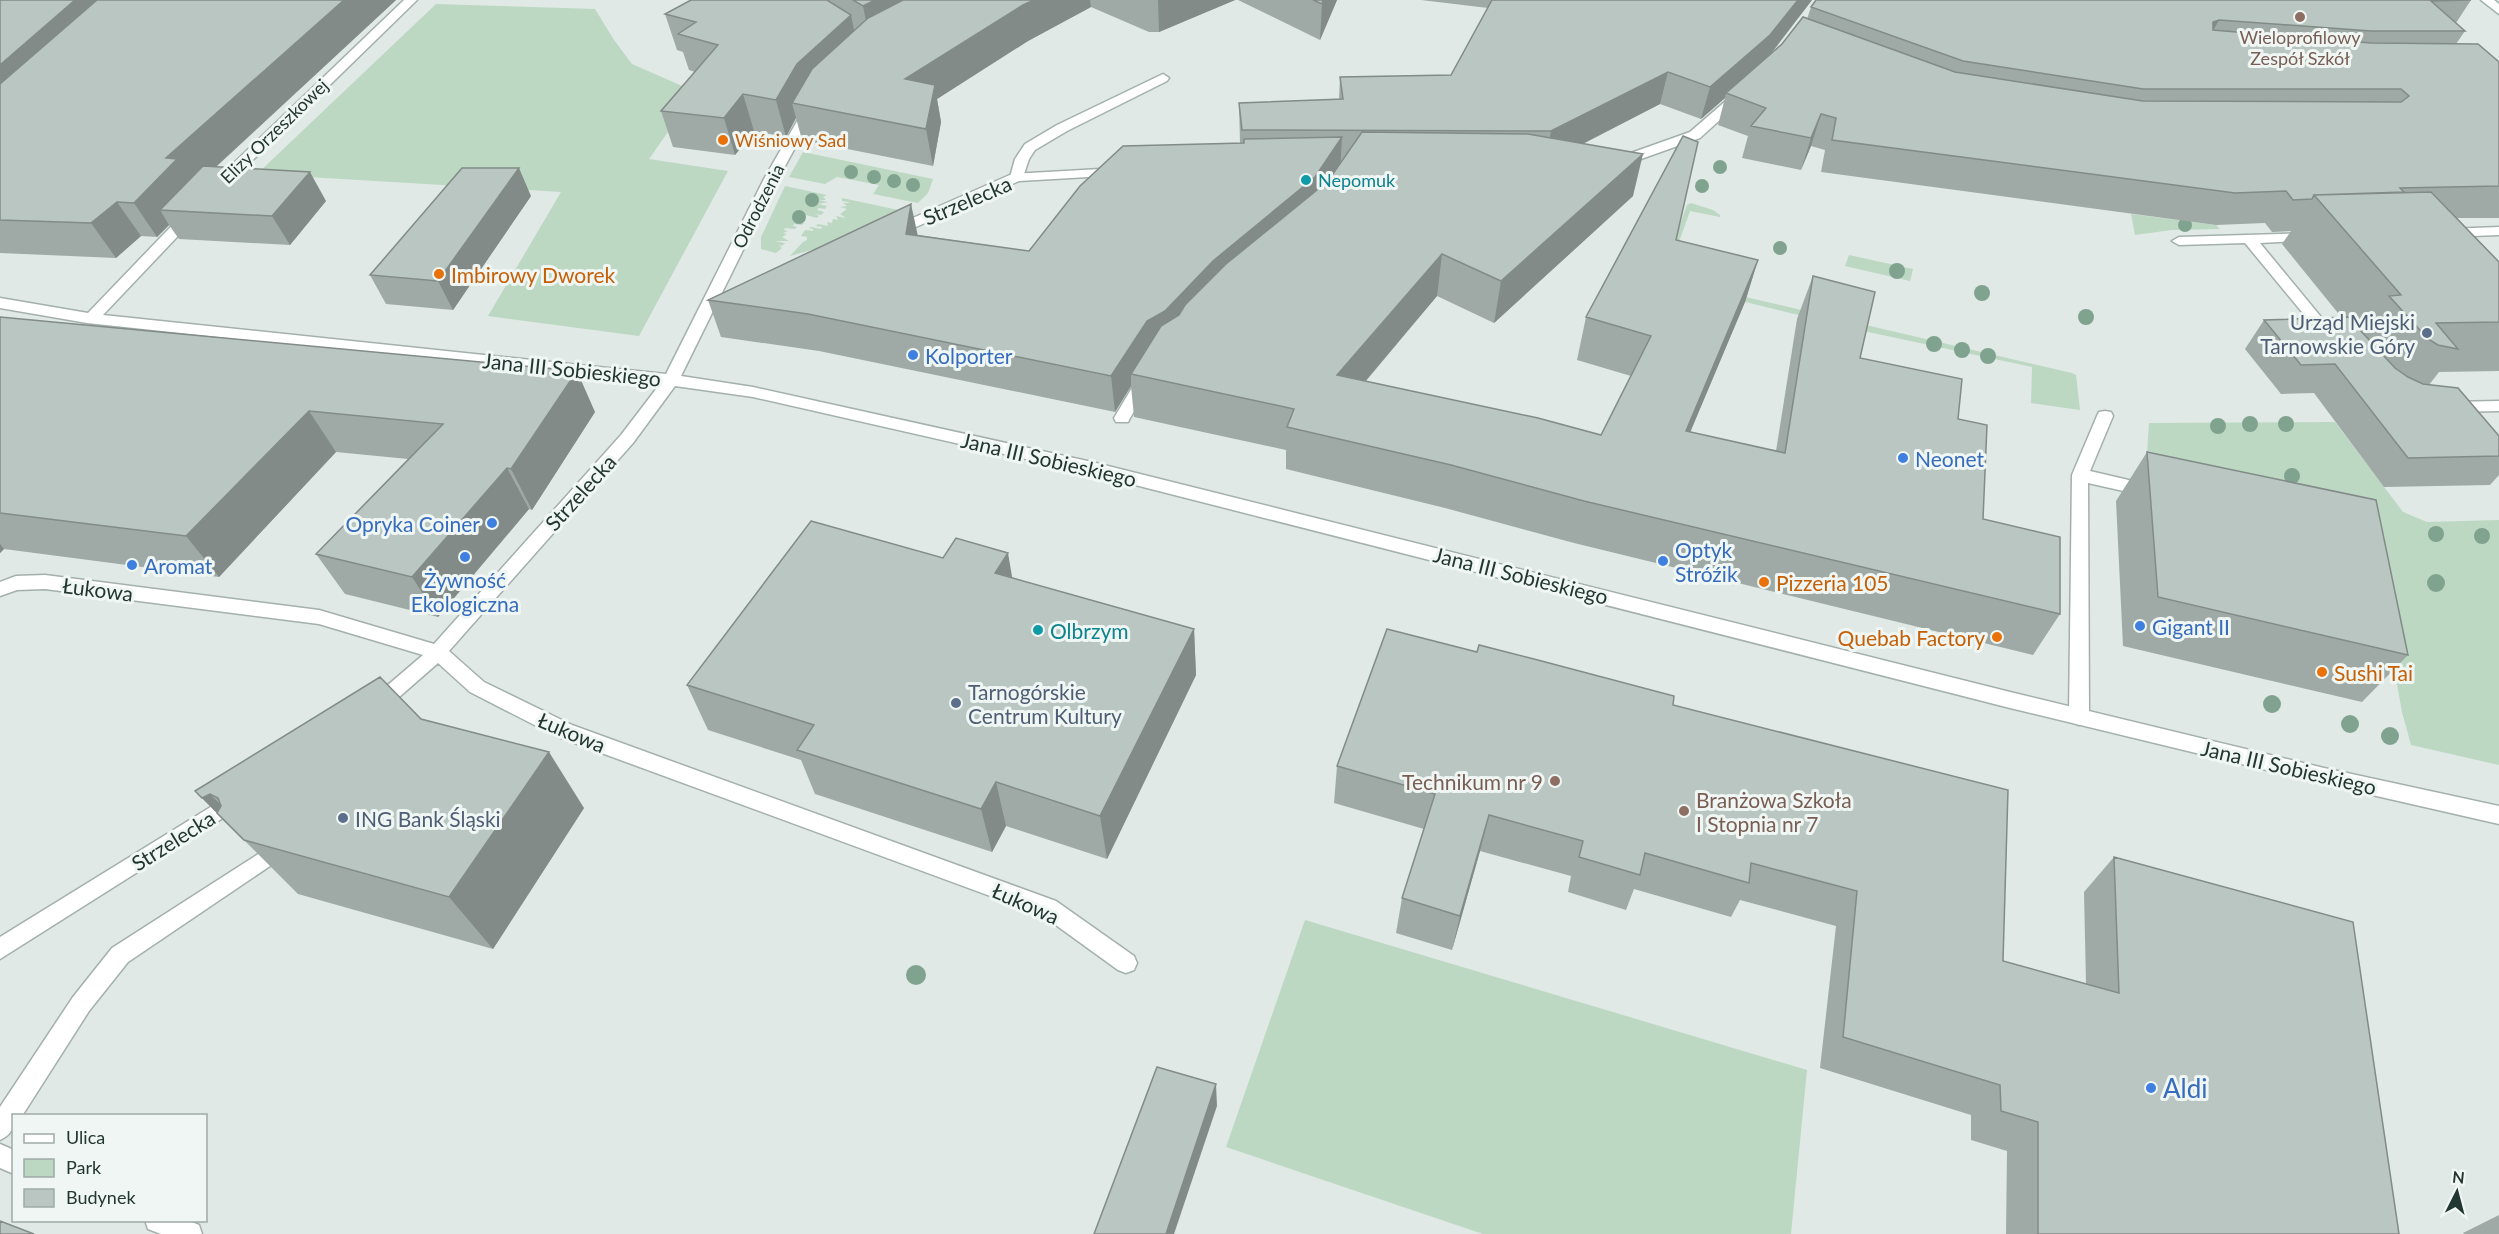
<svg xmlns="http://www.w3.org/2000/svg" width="2499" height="1234" viewBox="0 0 2499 1234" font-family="Lato,sans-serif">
	<rect width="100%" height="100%" fill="#e0e9e5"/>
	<path fill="#bcd8c3" d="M436,4L595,9L614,40L632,64L696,92L649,159L728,171L639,336L488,316L561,192L257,174Z
		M803,152L933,179L928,193L918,203L873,194L879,185L837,177L825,184L789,177Z
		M785,186L827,195L823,197L826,200H819L828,202L818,204L827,206L825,209L819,208L817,210L824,212L821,215L815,214L819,216L817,218L806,215L798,222L804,223L802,225L794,224L793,226L797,227L795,229L785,228L784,230L788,231L783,233L787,234L782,237L789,241H775L785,243L782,246L779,245L782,248L776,253L761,249V237Z
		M842,198L903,211L829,245L790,256L803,242L807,240V237L801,236L805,230L813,231V229L809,228L811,227L821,229L822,227L816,226L818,224L828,226L827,222L832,223L833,219L838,220L836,216L846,218L840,214L847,209L840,207L847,206L843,203H851L842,201Z
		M1691,203L1713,210L1720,215V217L1690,211L1673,259L1704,267L1698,286L2072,373L2076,375L2080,410L2031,403L2032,367L1859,330L1660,281L1687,205Z
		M2131,214L2216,225L2220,229L2172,230L2135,235Z
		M1849,255L1913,269L1910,281L1845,266Z
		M2335,422L2403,512L2427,522L2499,520V765L2411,745L2402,712L2371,542L2146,468L2149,423Z
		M1305,920L1807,1070L1791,1234H1483L1226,1147Z"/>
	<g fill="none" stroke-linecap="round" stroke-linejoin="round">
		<defs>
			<path id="lane" d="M1163,74L1169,78L1167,81L1067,131L1035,150L1029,159L1022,180L1017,181L1010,177L1015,159L1025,144L1057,125Z
				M2499,227V235L2447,237L2440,233L2447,229Z
				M2311,233L2316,234L2318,237L2316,240L2260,243L2335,334L2338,337L2335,340H2325L2245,243L2179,245L2172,241L2179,237Z
				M1145,375L1153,380L1130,418L1128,422H1116L1114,418L1139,376Z
				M2499,401V411L2451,412L2445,411L2443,407L2445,403L2451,402Z
				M2105,411L2111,412L2113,416L2090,471L2150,485L2156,487L2158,491L2156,495L2150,497L2088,483L2089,717L2086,722L2079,725L2072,722L2069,717L2072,475L2097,416L2099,412Z
				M263,851L270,854L273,860L270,866L128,962L89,1011L22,1116H14C14,1128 12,1134 0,1140V1107L73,997L112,948Z"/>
			<path id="street" d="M404,0H417L223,189H213L211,186L213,183Z
				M1739,92L1745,96L1743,99L1700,138L1624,165H1614L1612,162L1614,159L1690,132L1735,93Z
				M810,105L816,109L778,179L681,376L753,387L1092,462L2010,692L2324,768L2499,806V824L2324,784L2010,708L1092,474L753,397L675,386L633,443L449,651L484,682L572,725L1056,901L1134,956L1137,963L1134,970L1126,973L1118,970L1042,915L558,737L470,692L438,663L382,712L375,715L368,712L366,707L368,702L423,655L319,624L45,589L17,590L0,596V582L16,576L45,575L319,610L434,644L621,435L660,384L87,323L0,308V298L88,313L185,212H195L197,215L195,218L103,315L666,374L764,179L804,109Z
				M1118,168L1123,169L1125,172L1123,175L1019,181L898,235H888L886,232L888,229L1012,174Z
				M235,792L242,794L245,800L242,806L0,959V937Z
				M0,1144L14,1150V1174L0,1168Z
				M145,1220H187L199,1225L202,1234H161L148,1229Z"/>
			<path id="secondary" d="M2481,0H2494L2499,4V14Z"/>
		</defs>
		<use href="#lane" stroke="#a4b0ac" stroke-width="3"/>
		<use href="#street" stroke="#a4b0ac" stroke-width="3"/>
		<use href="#secondary" stroke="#a1b3ad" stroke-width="3"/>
		<use href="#lane" fill="#fff" fill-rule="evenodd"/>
		<use href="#street" fill="#fff" fill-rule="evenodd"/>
		<use href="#secondary" fill="#fff" fill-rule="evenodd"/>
	</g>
	<g fill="#80a38f">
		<circle cx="1720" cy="167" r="7"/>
		<circle cx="851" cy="172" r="7"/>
		<circle cx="874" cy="177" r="7"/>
		<circle cx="894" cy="181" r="7"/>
		<circle cx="913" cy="185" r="7"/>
		<circle cx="1702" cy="186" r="7"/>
		<circle cx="812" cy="200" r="7"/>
		<circle cx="799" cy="217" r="7"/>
		<circle cx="2185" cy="225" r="7"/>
		<circle cx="1780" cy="248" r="7"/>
		<circle cx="1897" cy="271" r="8"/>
		<circle cx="1982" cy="293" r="8"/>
		<circle cx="2086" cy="317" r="8"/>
		<circle cx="1934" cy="344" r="8"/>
		<circle cx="1962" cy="350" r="8"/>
		<circle cx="1988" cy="356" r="8"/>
		<circle cx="2250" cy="424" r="8"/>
		<circle cx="2286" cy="424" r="8"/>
		<circle cx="2218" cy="426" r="8"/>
		<circle cx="2292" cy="476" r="8"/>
		<circle cx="2436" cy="534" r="8"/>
		<circle cx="2482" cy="536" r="8"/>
		<circle cx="2436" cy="583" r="9"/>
		<circle cx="2272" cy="704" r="9"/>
		<circle cx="2350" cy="724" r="9"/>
		<circle cx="2390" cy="736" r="9"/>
		<circle cx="916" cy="975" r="10"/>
	</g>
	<path fill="#9faaa6" d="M0,0H396L216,167L326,201L290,245L179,239L169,225L157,237L141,236L116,258L0,253Z
		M691,0H1235L1159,32H1149L1091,7L1028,41L937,99L941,122L933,166L802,140L796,118L786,137L754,131L735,155L673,147L661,111L695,72L689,70L683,52L677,50L665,14Z
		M1238,0H1337L1320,40Z
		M1421,0H1812L1771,54L1807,19L1811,7L2471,0L2456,23L2465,31L2456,44L2499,62V218H2457L2499,262V371L2439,372L2429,385L2499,436V475L2490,485L2384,487L2314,393L2281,394L2245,349L2264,320L2342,318L2282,244L2291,231L2272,232L2265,223L2216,225L1821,172L1825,150L1811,146L1801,170L1742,158L1748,136L1718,125L1725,98L1701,119L1660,104L1583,144L1633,196L1494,323L1437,296L1366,381L1601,435L1631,376L1577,360L1586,317L1676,240L1758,260L1745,302L1690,432L1776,451L1797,319L1813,276L1860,358L1958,419L1983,519L2060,614L2033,655L1574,543L1445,508L1286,469V450L1134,417L1131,386L1115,412L819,351L721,337L708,300L918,235L1029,251L1240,143L1239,103L1339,100L1340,77L1451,75L1488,8Z
		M531,196L453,310L386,304L370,275Z
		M0,317L595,412L532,510L529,509L438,617L345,594L316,554L408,459L336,452L219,577L4,549L0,553Z
		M2147,452L2408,655L2362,702L2123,646L2116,501Z
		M1012,578L1194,629L1196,675L1107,859L1006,826L992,852L815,794L801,760L708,730L687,685Z
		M1673,705L2003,961L2086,984L2084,892L2114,857L2399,1234H2006L2007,1151L1971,1140V1115L1820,1068L1836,926L1740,900L1731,917L1634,889L1626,910L1568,892L1571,876L1480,851L1452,950L1396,933L1402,898L1424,829L1334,803L1337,766Z
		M421,719L584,808L493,949L298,894L195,791Z
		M2499,1215V1234H2464L2463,1233Z"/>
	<path fill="#828b87" d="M75,0H129L0,120V65Z
		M344,0H396L195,186L160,210L169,225L157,237L134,203L166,158Z
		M875,0H953L870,41L863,6Z
		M1034,0H1090L1091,7L1028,41L937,99L941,122L933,166L926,129L905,79L1023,5Z
		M1158,0H1235L1159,32Z
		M1323,0H1337L1320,40L1322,4Z
		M1798,0H1812L1761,66L1726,93L1725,98L1701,119L1710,87Z
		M851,15L858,50L792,103L796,118L786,137L776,100L797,64Z
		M2219,20L2202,51L2213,22Z
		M1668,72L1660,104L1545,163L1551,131Z
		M743,94L754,131L735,155L724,118Z
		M1821,114L1811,146L1801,170L1811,138Z
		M1342,137L1340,173L1131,374V386L1115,412L1111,376L1147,321L1213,261Z
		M1643,154L1633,196L1494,323L1501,281Z
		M519,168L531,196L453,310L438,281Z
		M310,172L326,201L290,245L272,216Z
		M117,202L141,236L116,258L91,223Z
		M911,204L919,241L906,234Z
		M1442,254L1437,296L1335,417L1337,375Z
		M1758,260L1745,302L1673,473L1686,431Z
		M577,371L595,412L532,510L511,469Z
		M309,411L336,452L219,577L186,536Z
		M507,468L529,509L438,617L412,577Z
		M0,544L4,549L0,553Z
		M1008,553L1016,600L995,573Z
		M1194,629L1196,675L1107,859L1100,816Z
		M549,752L584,808L493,949L449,897Z
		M996,782L1006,826L992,852L981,809Z
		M210,794L259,844L217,813L256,853L202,798Z
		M1489,815L1480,851L1452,950L1460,916Z
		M1216,1084L1217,1106L1174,1234H1166Z"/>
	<path fill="#b9c6c1" stroke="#828b87" stroke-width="1.5" d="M0,0H75L0,65Z
		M97,0H344L166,158L177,159L134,203L117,202L91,223L0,220V84Z
		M691,0H827L851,15L797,64L776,100L743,94L724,118L661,111L718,45L678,34L696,22L665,14Z
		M853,0H875L863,6Z
		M903,0H1034L1023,5L905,79L935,85L926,129L792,103L812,69L868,18Z
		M1313,0H1323L1322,4Z
		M1492,0H1798L1770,35L1710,87L1668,72L1551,131L1242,130L1239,103L1343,99L1340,77L1451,75Z
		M1816,0H2471L2431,1L2465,31H2371L2219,20L2213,22V30L2371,43L2478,44L2499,62V186L2400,188L2404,192L2314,195L2312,199L2293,200L2286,191L2235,193L1832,140L1836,118L1821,114L1811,138L1751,126L1766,108L1726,93L1782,44L1803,17L1955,72L2143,101L2401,102L2409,96L2401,89H2143L1963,61L1811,7Z
		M1362,132L1528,134L1643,154L1501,281L1442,254L1337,375L1538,418L1601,435L1651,336L1586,317L1683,136L1698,142L1676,240L1758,260L1686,431L1785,453L1813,276L1875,292L1860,358L1962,379L1958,419L1987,425L1983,519L2060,537V614L1584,501L1451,465L1287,427L1294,409L1131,374L1161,326L1179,315L1185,305L1226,264L1328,181Z
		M1342,137L1315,177L1213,261L1165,311L1147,321L1111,376L808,314L708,300L911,204L906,234L1029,251L1080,186L1123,146L1244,143V139Z
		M203,166L310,172L272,216L160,210Z
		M462,168H519L438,281L370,275Z
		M2431,192L2499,262V322L2436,323L2458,349L2438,345L2428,339L2389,296L2401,295L2314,195Z
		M0,317L577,371L511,469L507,468L412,577L316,554L443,424L309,411L186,536L0,513Z
		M2348,317L2395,368L2408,377L2423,384L2458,388L2499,436V456L2408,458L2335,364L2301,365L2264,320Z
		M2147,452L2376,500L2408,655L2158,597Z
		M811,521L943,558L956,538L1008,553L995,573L1194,629L1100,816L996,782L981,809L797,750L814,725L687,685Z
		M1387,629L1477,652L1479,645L1534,659L1674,696L1673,705L2008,790L2003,961L2119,993L2114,857L2353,922L2399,1234H2038V1122L2001,1111L2000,1085L1843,1037L1857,891L1751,863L1749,883L1645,853L1640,875L1579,857L1583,841L1489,815L1460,916L1402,898L1435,794L1337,766Z
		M380,677L421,719L549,752L449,897L244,840L217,813L221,806L218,798L210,794L202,798L195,791Z
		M1157,1067L1216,1084L1166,1234H1094Z
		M0,1221L34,1234H0Z"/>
	<g fill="#8d6e63" stroke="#f0f6f3" stroke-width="2">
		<circle cx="2300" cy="17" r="6"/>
		<circle cx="1555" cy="781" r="6"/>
		<circle cx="1684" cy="811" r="6"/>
	</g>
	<g fill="#e8710a" stroke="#f0f6f3" stroke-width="2">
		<circle cx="723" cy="140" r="6"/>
		<circle cx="439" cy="274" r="6"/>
		<circle cx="1764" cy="582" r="6"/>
		<circle cx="1997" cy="637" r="6"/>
		<circle cx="2322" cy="672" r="6"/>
	</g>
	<g fill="#0f9aa8" stroke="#f0f6f3" stroke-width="2">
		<circle cx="1306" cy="180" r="6"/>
		<circle cx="1038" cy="630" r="6"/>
	</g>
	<g fill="#5c6f8a" stroke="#f0f6f3" stroke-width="2">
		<circle cx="2427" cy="333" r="6"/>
		<circle cx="956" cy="703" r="6"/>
		<circle cx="343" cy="818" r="6"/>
	</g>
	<g fill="#3f7fe0" stroke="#f0f6f3" stroke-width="2">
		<circle cx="913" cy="355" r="6"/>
		<circle cx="1903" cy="458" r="6"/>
		<circle cx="492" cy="523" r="6"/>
		<circle cx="465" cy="557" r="6"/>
		<circle cx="1663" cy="561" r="6"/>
		<circle cx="132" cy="565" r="6"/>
		<circle cx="2140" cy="626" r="6"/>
		<circle cx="2151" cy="1088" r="6"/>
	</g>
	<g text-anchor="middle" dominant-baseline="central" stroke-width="6" stroke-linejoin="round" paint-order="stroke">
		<g font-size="18" fill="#785e54" stroke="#f0f6f3">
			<text x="2300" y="37">Wieloprofilowy<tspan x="2300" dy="21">Zespół Szkół</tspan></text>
		</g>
		<g font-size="18" fill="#233732" stroke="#f0f6f3">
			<text transform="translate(274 131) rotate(-44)">Elizy Orzeszkowej</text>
			<text transform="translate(758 206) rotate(-63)">Odrodzenia</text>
		</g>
		<g font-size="18" fill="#c56008" stroke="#f0f6f3" text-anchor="start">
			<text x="735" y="140">Wiśniowy Sad</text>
		</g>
		<g font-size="18" fill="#0d838f" stroke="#f0f6f3" text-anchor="start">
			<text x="1318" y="180">Nepomuk</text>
		</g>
		<g font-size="21" fill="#233732" stroke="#f0f6f3">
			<text transform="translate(967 200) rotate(-23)">Strzelecka</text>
			<text transform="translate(572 369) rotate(6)">Jana III Sobieskiego</text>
			<text transform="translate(1049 459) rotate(13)">Jana III Sobieskiego</text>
			<text transform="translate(580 492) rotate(-48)">Strzelecka</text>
			<text transform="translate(1521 575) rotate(14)">Jana III Sobieskiego</text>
			<text transform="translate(98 589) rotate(7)">Łukowa</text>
			<text transform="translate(572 732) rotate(23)">Łukowa</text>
			<text transform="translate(2289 767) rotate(13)">Jana III Sobieskiego</text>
			<text transform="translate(173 840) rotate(-32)">Strzelecka</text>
			<text transform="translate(1026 903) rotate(24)">Łukowa</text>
		</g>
		<g font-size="21" fill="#c56008" stroke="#f0f6f3" text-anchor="start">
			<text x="451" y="274">Imbirowy Dworek</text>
			<text x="1776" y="582">Pizzeria 105</text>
			<text x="1985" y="637" text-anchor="end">Quebab Factory</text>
			<text x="2334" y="672">Sushi Tai</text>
		</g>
		<g font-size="21" fill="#4e5e75" stroke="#f0f6f3" text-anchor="start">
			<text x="2415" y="321" text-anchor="end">Urząd Miejski<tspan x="2415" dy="24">Tarnowskie Góry</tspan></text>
			<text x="968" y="691">Tarnogórskie<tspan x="968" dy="24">Centrum Kultury</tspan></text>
			<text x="355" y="818">ING Bank Śląski</text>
		</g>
		<g font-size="21" fill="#366cbe" stroke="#f0f6f3" text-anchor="start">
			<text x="925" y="355">Kolporter</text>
			<text x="1915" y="458">Neonet</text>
			<text x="480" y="523" text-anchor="end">Opryka Coiner</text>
			<text x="1675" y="549">Optyk<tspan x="1675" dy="24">Stróźik</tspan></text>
			<text x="144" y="565">Aromat</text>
			<text x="465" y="579" text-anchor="middle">Żywność<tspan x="465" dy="24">Ekologiczna</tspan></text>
			<text x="2152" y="626">Gigant II</text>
		</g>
		<g font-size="21" fill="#0d838f" stroke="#f0f6f3" text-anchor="start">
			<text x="1050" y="630">Olbrzym</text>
		</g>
		<g font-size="21" fill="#785e54" stroke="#f0f6f3" text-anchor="end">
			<text x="1543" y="781">Technikum nr 9</text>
			<text x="1696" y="799" text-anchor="start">Branżowa Szkoła<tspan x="1696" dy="24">I Stopnia nr 7</tspan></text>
		</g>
		<g font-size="26" fill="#366cbe" stroke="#f0f6f3" text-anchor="start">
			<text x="2163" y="1088">Aldi</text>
		</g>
	</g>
	<rect x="12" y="1114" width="195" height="108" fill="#f0f6f3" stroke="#9eaaa6" stroke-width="1.5"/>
	<rect x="24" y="1134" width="30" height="9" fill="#ffffff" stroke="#9eaaa6" stroke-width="1.5"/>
	<text x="66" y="1144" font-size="18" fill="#233732">Ulica</text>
	<rect x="24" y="1159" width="30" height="18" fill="#bcd8c3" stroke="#9eaaa6" stroke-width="1.5"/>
	<text x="66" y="1174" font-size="18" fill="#233732">Park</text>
	<rect x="24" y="1189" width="30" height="18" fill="#b9c6c1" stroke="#9eaaa6" stroke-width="1.5"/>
	<text x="66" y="1204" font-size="18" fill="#233732">Budynek</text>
	<g transform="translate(2457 1192) rotate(6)" stroke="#f0f6f3" stroke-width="4.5" paint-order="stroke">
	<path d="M0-4.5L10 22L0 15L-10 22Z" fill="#233732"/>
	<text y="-9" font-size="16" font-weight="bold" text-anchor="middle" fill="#233732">N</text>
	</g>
</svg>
